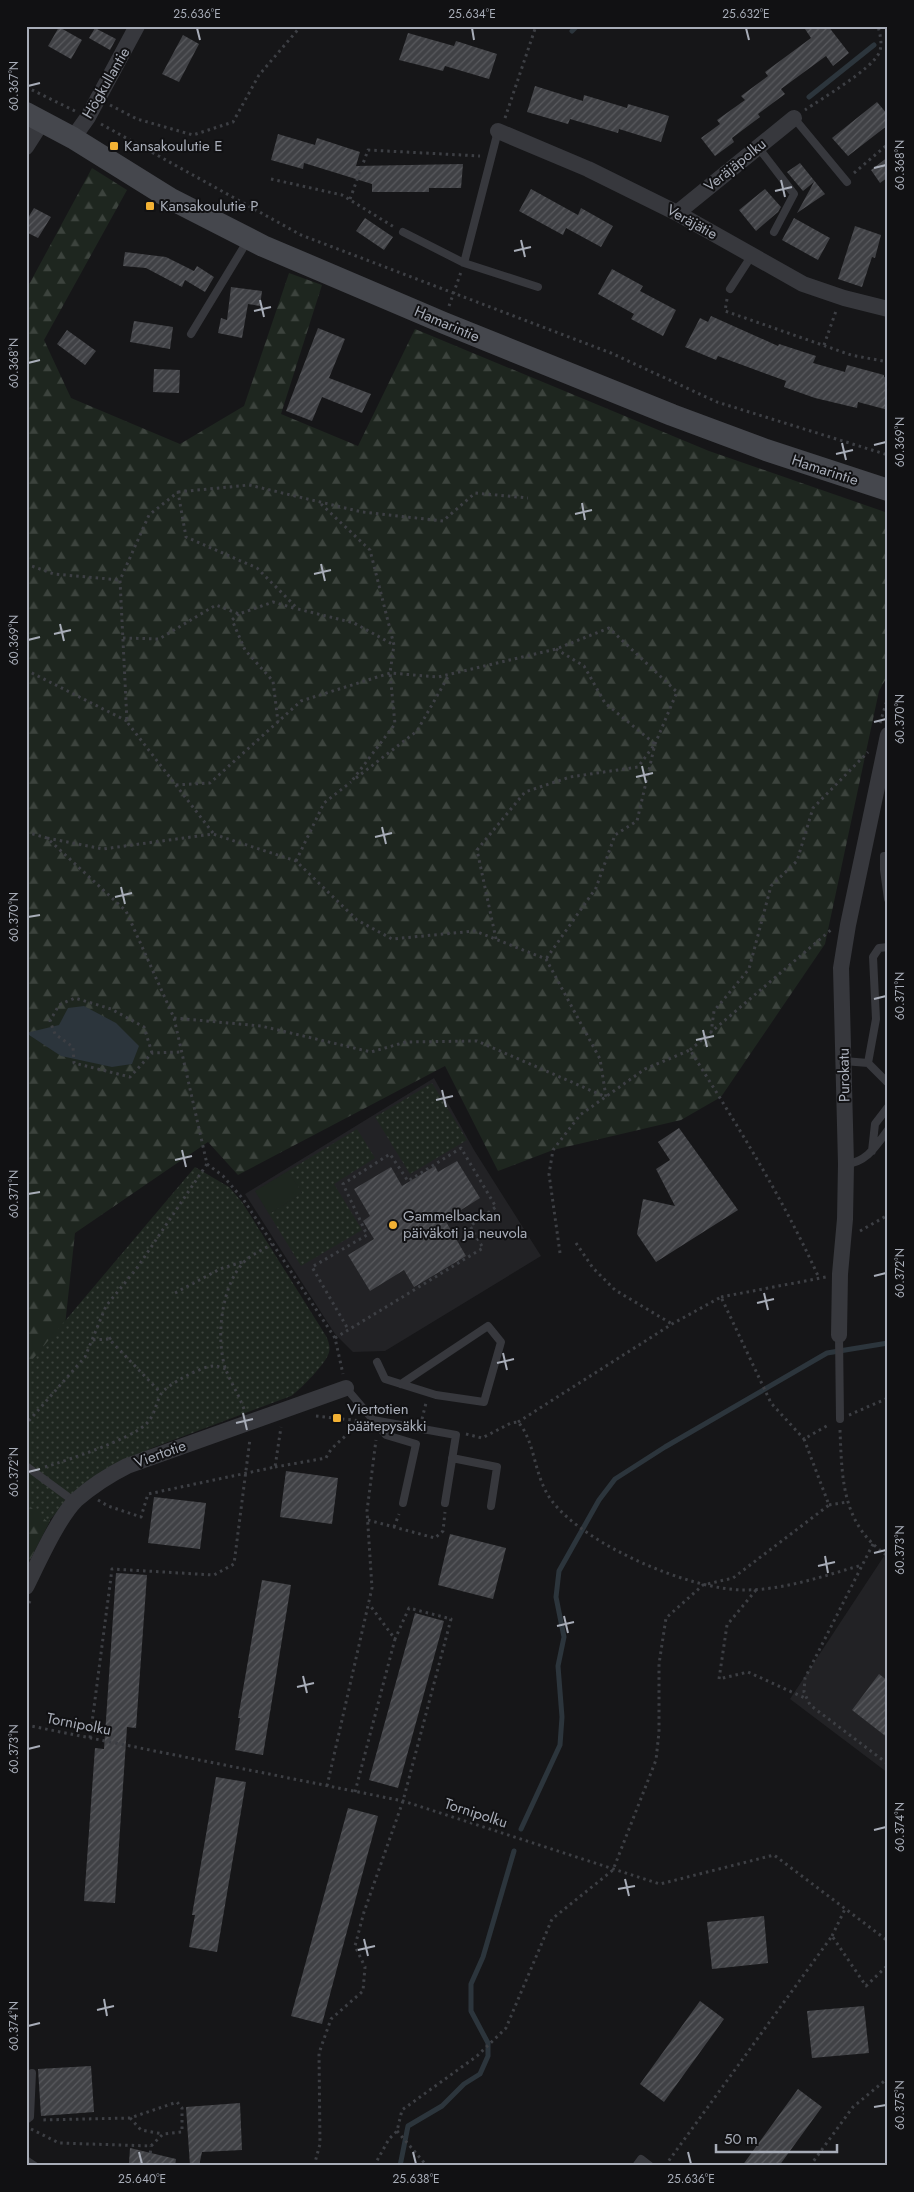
<svg xmlns="http://www.w3.org/2000/svg" width="914" height="2192" viewBox="0 0 914 2192" font-family="Jost,sans-serif">
	<defs>
		<pattern id="forest-firs" width="22" height="20" patternUnits="userSpaceOnUse" patternTransform="scale(1.25)"><rect width="22" height="20" fill="#1e261f"/><path d="M5 1l3.5 6h-7zM16 11l3.5 6h-7z" fill="#3c433d"/></pattern>
		<pattern id="park-dots" width="8" height="8" patternUnits="userSpaceOnUse" patternTransform="scale(1.25)"><rect width="8" height="8" fill="#1e261f"/><path d="M2 2h.1M6 6h.1" fill="none" stroke="#3c433d" stroke-width="1.8" stroke-linecap="round"/></pattern>
		<pattern id="building-hatch" width="6" height="6" patternUnits="userSpaceOnUse" patternTransform="scale(1.25)"><rect width="6" height="6" fill="#404145"/><path d="M-1 1l2-2M0 6l6-6M5 7l2-2" fill="none" stroke="#595a5e"/></pattern>
	</defs>
	<rect width="100%" height="100%" fill="#161618"/>
	<path fill="#222225" d="M434,1078L474,1150L541,1256L385,1351L353,1352L335,1334L245,1194Z
		M888,1550V1773L790,1699Z"/>
	<path fill="url(#forest-firs)" d="M92,168L127,190L44,340L71,398L180,444L244,406L289,273L322,285L281,414L358,446L415,329L709,451L888,513V675L879,691L825,944L721,1097L681,1120L553,1150L498,1171L445,1066L238,1175L208,1142L75,1233L59,1381L26,1399V290Z
		M26,1485L50,1521L26,1568V1536L29,1529L26,1527Z"/>
	<path fill="url(#park-dots)" d="M432,1083L467,1140L410,1174L375,1117Z
		M357,1129L375,1158L334,1184L362,1230L301,1266L269,1214L302,1193L288,1171Z
		M195,1167L229,1187L242,1202L326,1336C329,1342 331,1349 328,1355C324,1365 300,1390 291,1396L152,1448L101,1473L73,1495L48,1522L26,1503V1367Z"/>
	<path fill="#1e261f" d="M288,1171L302,1193L269,1214L255,1191Z"/>
	<path fill="#2c353c" d="M84,1006L116,1023L139,1046L132,1064L112,1067L61,1056L26,1033L59,1025L68,1008Z"/>
	<g fill="none" stroke-linecap="round" stroke-linejoin="round">
		<path stroke="#2c353c" stroke-width="5" d="M572,31L577,26
			M809,97L874,45
			M521,1829L560,1745L562,1717L558,1666L564,1637L556,1597L559,1571L599,1500L615,1479L665,1447L827,1353L888,1343
			M400,2166L408,2126L442,2106L464,2084L480,2074L488,2056V2043L471,2011V1984L483,1957L514,1851"/>
	</g>
	<path fill="url(#building-hatch)" d="M803,26H828L849,53L833,66L826,56L781,89L785,94L758,114L760,117L732,138L734,142L715,156L701,138L720,124L717,120L745,100L741,96L768,76L765,72L811,38Z
		M59,27L82,40L71,59L48,46Z
		M95,28L116,39L110,50L89,38Z
		M408,33L454,46L456,41L497,54L489,79L445,66L443,71L399,60Z
		M183,35L199,44L179,82L162,74Z
		M535,86L583,101L584,95L627,108L628,104L669,116L661,142L619,129L618,133L570,119L568,124L527,112Z
		M877,102L888,115V125L848,156L832,138Z
		M278,134L315,145L317,138L360,152L356,166L463,164L461,188H429V192H372V184L304,163L303,169L271,160Z
		M888,157V177L880,183L871,170Z
		M800,163L825,194L797,213L814,182L803,191L787,172Z
		M531,189L578,215L581,208L613,226L601,247L566,228L563,235L519,211Z
		M765,189L781,207L778,212L756,231L739,210Z
		M34,208L51,217L38,238L26,232V221Z
		M365,218L393,237L384,250L356,231Z
		M794,218L830,238L818,260L782,240Z
		M855,226L881,235L875,258L872,257L862,287L838,279Z
		M125,252L166,257L194,271L197,266L214,277L205,292L185,280L182,287L146,268L123,266Z
		M612,269L643,286L640,291L676,310L663,336L631,319L634,314L598,294Z
		M231,287L262,291L260,306L248,304L242,338L218,333L221,318L227,320Z
		M711,316L778,346L779,344L816,356L813,363L845,372L847,365L884,375V377L888,378V410L858,402L857,408L815,398L784,387L786,381L718,356L716,360L685,347L700,318L708,322Z
		M134,321L173,327L170,349L130,342Z
		M318,328L345,339L329,378L371,394L362,413L322,397L312,421L286,411Z
		M67,330L96,351L85,365L57,344Z
		M154,369L180,370L179,393L153,392Z
		M679,1128L738,1210L656,1262L637,1234L643,1199L675,1206L656,1169L670,1160L658,1142Z
		M457,1161L480,1198L445,1220L466,1256L414,1287L404,1270L370,1291L348,1255L374,1239L363,1221L370,1216L354,1189L391,1167L402,1186L435,1166L438,1172Z
		M286,1471L338,1478L332,1524L280,1517Z
		M154,1497L206,1503L200,1549L148,1543Z
		M450,1534L506,1548L493,1599L438,1585Z
		M116,1573L147,1575L136,1728L127,1727L115,1903L84,1901L95,1748L104,1749Z
		M262,1580L291,1585L263,1755L235,1750L240,1718H238Z
		M415,1613L444,1621L398,1788L369,1780Z
		M879,1674L888,1681V1738L852,1710Z
		M216,1777L246,1782L217,1952L189,1947L195,1915H192Z
		M348,1808L378,1816L322,2024L291,2016Z
		M764,1916L768,1963L712,1969L707,1922Z
		M700,2001L724,2019L664,2102L640,2084Z
		M864,2006L869,2053L812,2058L807,2011Z
		M91,2066L94,2112L41,2116L38,2069Z
		M798,2089L822,2107L779,2166H742Z
		M240,2103L242,2150L202,2152L199,2166H190L186,2107Z
		M130,2148L176,2159L175,2166L129,2163Z"/>
	<g fill="none" stroke-linecap="round" stroke-linejoin="round">
		<path stroke="#3d3f44" stroke-width="3" stroke-dasharray="2.5 4" stroke-linecap="butt" d="M26,87L75,111
			M110,105L137,119L193,135L233,122L259,75L301,26
			M805,110C821,99 872,69 879,53C883,44 880,35 878,26
			M505,118L536,26
			M101,124L301,235L611,353L717,402L888,455
			M854,173L888,144
			M271,179L342,195L394,227
			M350,199L368,150L480,156
			M727,299L725,311L851,355L888,362
			M449,306L461,272
			M824,345L836,311
			M178,492L249,485L362,512L443,521L475,493L528,498
			M321,504L370,550L394,645L390,673L395,724L351,782
			M26,564L54,574L120,580
			M239,614L232,620L245,650L273,681L278,722
			M123,638L159,639L216,605L239,614L273,602L297,609
			M26,670L127,721
			M880,723L888,697
			M356,778L417,731L449,675
			M176,785L210,783L301,701L390,673L438,677L556,649L609,628L677,692L655,744L637,821L615,835L596,888L546,959
			M26,832L47,838L126,911L174,1018L207,1164L137,1268L106,1306L85,1357L26,1424
			M213,833L127,722L120,580L149,515L178,492L186,537L257,568L298,609L354,623L394,645
			M47,838L103,849L213,834L296,861L357,920L392,939L475,931L546,959L600,1059L606,1097
			M296,861L324,803L351,782
			M496,939L477,850L525,792L570,777L638,767L655,744L605,703L584,666L556,649
			M174,1018L261,1026L371,1052L406,1042L477,1041L606,1097
			M711,1033L714,1011L749,969L771,886L797,861L813,808L868,752
			M690,1050L832,929
			M152,1053L144,1027L111,1009L75,998L59,1005L50,1021L55,1034L73,1047L74,1063L130,1077L152,1053L181,1052
			M207,1164L223,1176L243,1199L335,1338L343,1374
			M860,1231L888,1215
			M576,1243L593,1268L615,1290L672,1324
			M560,1253L549,1174L553,1150L580,1115L645,1069L690,1050C737,1125 783,1198 819,1278
			M175,1293L220,1269L245,1261
			M721,1297L826,1277
			M335,1338L483,1248L470,1226L496,1207L461,1148L408,1181L390,1154L343,1184L367,1235L312,1267L348,1329
			M109,1339L114,1336
			M93,1340L109,1339L161,1393
			M244,1409C239,1395 231,1383 226,1370C215,1340 221,1283 246,1260C253,1254 264,1249 272,1244
			M849,1415L888,1398
			M316,1416L361,1421
			M422,1419L426,1403
			M518,1422L672,1324L721,1297L771,1403L804,1439
			M840,1430C842,1480 842,1525 888,1556
			M466,1434L482,1438L511,1423L518,1422C536,1442 533,1476 552,1501C585,1545 690,1590 744,1590C784,1590 824,1576 862,1565
			M45,1467C68,1460 128,1440 145,1425C155,1416 155,1405 161,1394C166,1385 204,1365 214,1366C218,1366 222,1368 226,1369
			M275,1467L326,1458C333,1442 349,1438 356,1422
			M98,1500L108,1506L141,1517L148,1494L275,1467L281,1427
			M829,1505L847,1502
			M368,1520L435,1538L443,1531L445,1512
			M394,1527L399,1514
			M873,1544L805,1678L804,1692L810,1705L888,1764
			M756,1590L727,1625L719,1679L748,1672L807,1699
			M26,1609L30,1601
			M26,1725L403,1801L660,1884L774,1855L888,1941
			M90,1738L112,1569L214,1575L234,1564L250,1439
			M327,1786L372,1588L367,1511L376,1440
			M355,1792L395,1639L369,1604
			M832,1936L845,1909
			M130,2118L141,2130L163,2134
			M31,2129L59,2143L151,2146L163,2134L182,2132V2108L177,2102L130,2118L40,2120
			M397,2131L427,2166
			M149,2166L151,2146
			M314,2166L320,2144L319,2053L331,2019L363,1991L365,1967L355,1946L364,1912L403,1801L451,1619L409,1608L395,1639
			M374,2166L389,2139L397,2131L402,2110L477,2056L506,2028L552,1919L613,1870L656,1760L659,1732V1664L666,1618L703,1585L733,1578L829,1505L804,1439L830,1424
			M665,2166L832,1936L866,1986L888,1965
			M810,2166L853,2107L888,2078"/>
		<path stroke="#37383d" stroke-width="8" d="M794,118L847,182
			M758,147L794,194L774,232
			M403,232L464,263L538,287
			M464,263L498,131
			M730,289L752,255
			M191,334L248,240
			M888,856H884V870L888,899
			M844,1061L868,1063
			M887,1082L868,1063L876,1019L873,957L879,948L888,947
			M872,1151L875,1124L888,1107
			M846,1164C867,1162 876,1146 888,1130
			M839,1335L840,1419
			M377,1362L385,1379L436,1395L484,1402L501,1342L488,1326L401,1384
			M346,1388L386,1435L416,1444L403,1503
			M373,1420L456,1435L445,1503
			M452,1458L497,1467L491,1506
			M26,1466L75,1502
			M26,2120L30,2117L32,2073
			M26,2160L35,2166
			M636,2166L641,2159L650,2166"/>
		<path stroke="#37383d" stroke-width="16" d="M498,131L588,169L677,213L803,284L844,298L888,309
			M73,138L88,117L137,26
			M26,147L42,122
			M677,213L794,118
			M839,1335L840,1274L845,1219L846,1164L841,968L848,925L888,735
			M26,1587C38,1563 58,1518 76,1500C92,1486 109,1475 127,1466L346,1388"/>
		<path stroke="#45474d" stroke-width="22" d="M26,113L73,138L171,199L263,246L444,323L672,415L766,450L888,490"/>
	</g>
	<path fill="none" stroke="#a8adb8" stroke-width="2" d="M197,28L200,40M472,28L474,40M746,28L749,40M28,86L40,83M874,168L886,165M781,180L785,197M775,191L792,187M521,240L525,257M514,251L531,247M260,300L264,317M254,311L271,307M28,363L40,360M842,443L846,460M874,445L886,442M836,454L853,450M582,503L585,520M575,514L592,510M321,564L325,581M314,574L331,570M60,624L64,641M54,634L71,630M28,640L40,637M874,722L886,719M642,766L646,783M636,777L653,773M382,827L386,844M375,837L392,833M121,887L125,904M115,897L132,893M28,917L40,915M874,999L886,996M703,1030L707,1047M696,1040L714,1036M442,1090L446,1107M436,1100L453,1096M182,1150L186,1167M175,1160L192,1156M28,1194L40,1192M874,1276L886,1273M764,1293L768,1310M757,1303L774,1299M503,1353L507,1370M497,1363L514,1359M243,1413L247,1430M236,1423L253,1419M28,1472L40,1469M874,1553L886,1550M825,1556L828,1573M818,1566L835,1562M564,1616L568,1633M557,1626L574,1622M303,1676L307,1693M297,1687L314,1683M28,1749L40,1746M874,1830L886,1827M625,1879L629,1896M618,1889L635,1886M364,1939L368,1956M358,1950L375,1946M104,1999L107,2016M97,2010L114,2006M28,2026L40,2023M874,2107L886,2105M139,2152L142,2164M413,2152L416,2164M688,2152L691,2164"/>
	<g fill="#f2b134" stroke="#111113" stroke-width="2">
		<rect x="109" y="141" width="10" height="10" rx="2.5"/>
		<rect x="145" y="201" width="10" height="10" rx="2.5"/>
		<circle cx="393" cy="1225" r="5"/>
		<rect x="332" y="1413" width="10" height="10" rx="2.5"/>
	</g>
	<g text-anchor="middle" dominant-baseline="central" stroke-width="4" stroke-linejoin="round" paint-order="stroke">
		<g font-size="15" fill="#a8adb8" stroke="#111113">
			<text transform="translate(106 83) rotate(-60)">Högkullantie</text>
			<text transform="translate(735 165) rotate(-39)">Veräjäpolku</text>
			<text transform="translate(692 222) rotate(29)">Veräjätie</text>
			<text transform="translate(447 324) rotate(23)">Hamarintie</text>
			<text transform="translate(825 470) rotate(18)">Hamarintie</text>
			<text transform="translate(844 1075) rotate(-91)">Purokatu</text>
			<text transform="translate(160 1454) rotate(-20)">Viertotie</text>
			<text transform="translate(79 1724) rotate(11)">Tornipolku</text>
			<text transform="translate(476 1813) rotate(18)">Tornipolku</text>
		</g>
		<g font-size="15" fill="#a8adb8" stroke="#111113" text-anchor="start">
			<text x="124" y="146">Kansakoulutie E</text>
			<text x="160" y="206">Kansakoulutie P</text>
			<text x="403" y="1216">Gammelbackan<tspan x="403" dy="17">päiväkoti ja neuvola</tspan></text>
			<text x="347" y="1409">Viertotien<tspan x="347" dy="17">päätepysäkki</tspan></text>
		</g>
	</g>
	<rect width="914" height="2192" fill="none" stroke="#111113" stroke-width="55"/>
	<path d="M716 2144v8h121v-8" fill="none" stroke="#a8adb8" stroke-width="2.5"/>
	<text x="724" y="2144" font-size="15" fill="#a8adb8" stroke="#111113" stroke-width="4" paint-order="stroke">50 m</text>
	<rect x="28" y="28" width="858" height="2136" fill="none" stroke="#a8adb8" stroke-width="2"/>
	<g font-size="12" text-anchor="middle" fill="#a8adb8">
		<text x="197" y="18">25.636°E</text>
		<text x="472" y="18">25.634°E</text>
		<text x="746" y="18">25.632°E</text>
		<text transform="translate(14 86) rotate(-90)" y="4">60.367°N</text>
		<text transform="translate(900 165) rotate(-90)" y="4">60.368°N</text>
		<text transform="translate(14 363) rotate(-90)" y="4">60.368°N</text>
		<text transform="translate(900 442) rotate(-90)" y="4">60.369°N</text>
		<text transform="translate(14 640) rotate(-90)" y="4">60.369°N</text>
		<text transform="translate(900 719) rotate(-90)" y="4">60.370°N</text>
		<text transform="translate(14 917) rotate(-90)" y="4">60.370°N</text>
		<text transform="translate(900 996) rotate(-90)" y="4">60.371°N</text>
		<text transform="translate(14 1194) rotate(-90)" y="4">60.371°N</text>
		<text transform="translate(900 1273) rotate(-90)" y="4">60.372°N</text>
		<text transform="translate(14 1472) rotate(-90)" y="4">60.372°N</text>
		<text transform="translate(900 1550) rotate(-90)" y="4">60.373°N</text>
		<text transform="translate(14 1749) rotate(-90)" y="4">60.373°N</text>
		<text transform="translate(900 1827) rotate(-90)" y="4">60.374°N</text>
		<text transform="translate(14 2026) rotate(-90)" y="4">60.374°N</text>
		<text transform="translate(900 2105) rotate(-90)" y="4">60.375°N</text>
		<text x="142" y="2183">25.640°E</text>
		<text x="416" y="2183">25.638°E</text>
		<text x="691" y="2183">25.636°E</text>
	</g>
</svg>
